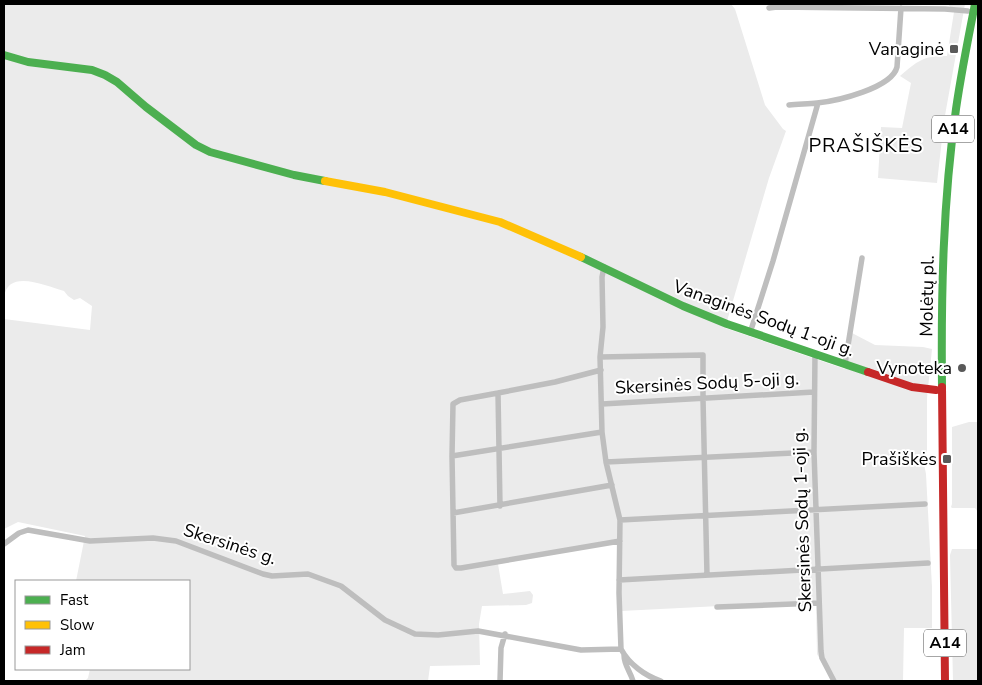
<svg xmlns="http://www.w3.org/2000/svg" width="982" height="685" viewBox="0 0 982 685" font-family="'Nunito Sans',sans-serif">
	<rect width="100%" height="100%" fill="#fff"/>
	<path fill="#ebebeb" d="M4,4H731L735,9L765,105L783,129L786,131L769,178L725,328L845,369L852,333L875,345L923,347L932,349L927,398V450L924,464L926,474L932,587V628H904L903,681H832L817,654L816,601L621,611V543L498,564L503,594L530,591L533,595L532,603L526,605L482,606L479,624L480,665L430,666L428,681H85L88,678L90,669H189V581H76L85,536L18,522L4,529V319L90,330L92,306L80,298L74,300L68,296L64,291C46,286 7,268 4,298Z
		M948,4H965L944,121L937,183L878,178L881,127L902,128L911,83L900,76C918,61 922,56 947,56L954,12Z
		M969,422H978V512L975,508H952L951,507L952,504V427Z
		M952,549H978V681H953L950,555Z"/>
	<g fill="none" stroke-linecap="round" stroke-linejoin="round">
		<path stroke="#bebebe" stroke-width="5.5" d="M769,8L777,7L945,9L968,11
			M789,105C798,104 808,104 817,103C837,101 892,88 897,67L901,8
			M604,267L602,277L603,327L600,357L602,432L606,462L620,520L619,593L621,649
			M750,333L773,261L818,103
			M815,354L814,452L821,651L822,658L834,681
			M600,357L703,355V399L707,575
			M845,364L862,258
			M498,393L460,400L453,404L452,456L454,565L456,568H461L620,541
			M602,404L814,392
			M452,456L602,432
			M606,462L814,452
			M500,506L498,393L555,382L601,370
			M453,513L612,485
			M620,520L925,504
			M4,544L19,533L28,530L90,541L153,538L176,541L263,574L272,576L308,574L341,586L385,620L415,634L438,635L478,631L581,650L621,649
			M619,580L928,563
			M717,607L818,603
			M621,649C629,664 645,676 661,681
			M624,655C624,665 630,671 633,681
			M500,681L501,648L505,634"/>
		<path stroke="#4caf50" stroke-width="8" d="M4,55L28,62L92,70L105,75L117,82L146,107L196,145L210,152L294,175L325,181
			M581,257L683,306L727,324L868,372
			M942,387C941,294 943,201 956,109C961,74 968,39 975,4"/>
		<path stroke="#ffc107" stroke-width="8" d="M325,181L385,192L500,222L581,257"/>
		<path stroke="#c62828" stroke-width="8" d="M868,372L912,387L936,390
			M942,387L945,681"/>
	</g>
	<g fill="#595959" stroke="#fff" stroke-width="2">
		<rect x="949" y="44" width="10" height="10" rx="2.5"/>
		<circle cx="962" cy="368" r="5"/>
		<rect x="942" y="454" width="10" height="10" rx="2.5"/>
	</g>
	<g text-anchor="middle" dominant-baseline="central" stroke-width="4" stroke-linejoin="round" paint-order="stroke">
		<g fill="#fff" stroke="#4c4c4c" stroke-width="1">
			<rect x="932" y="115.5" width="42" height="27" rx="4"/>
			<rect x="924" y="629.5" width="42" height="27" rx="4"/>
		</g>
		<g font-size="16" font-weight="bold" fill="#000">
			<text x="953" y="129">A14</text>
			<text x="945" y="643">A14</text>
		</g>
		<g font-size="18" fill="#000" stroke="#fff" text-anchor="end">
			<text x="944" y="49">Vanaginė</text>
			<text x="952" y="368">Vynoteka</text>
			<text x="937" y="459">Prašiškės</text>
		</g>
		<g font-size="18" fill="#000" stroke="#fff">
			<text transform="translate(927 296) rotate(-89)">Molėtų pl.</text>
			<text transform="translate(764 318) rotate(20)">Vanaginės Sodų 1-oji g.</text>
			<text transform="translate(707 383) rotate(-3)">Skersinės Sodų 5-oji g.</text>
			<text transform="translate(802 520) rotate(-92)">Skersinės Sodų 1-oji g.</text>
			<text transform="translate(230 544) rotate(18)">Skersinės g.</text>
		</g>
		<g font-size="20" letter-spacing="1" fill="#000" stroke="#fff">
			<text x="866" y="145">PRAŠIŠKĖS</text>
		</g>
	</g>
	<rect width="982" height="685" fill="none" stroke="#000000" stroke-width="10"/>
	<rect x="15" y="580" width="175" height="90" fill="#ffffff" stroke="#999999"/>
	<rect x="25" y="596" width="25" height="8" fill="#4caf50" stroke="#999999"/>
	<text x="60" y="605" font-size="15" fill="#000000">Fast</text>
	<rect x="25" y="621" width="25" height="8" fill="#ffc107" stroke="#999999"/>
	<text x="60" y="630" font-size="15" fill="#000000">Slow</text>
	<rect x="25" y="646" width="25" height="8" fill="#c62828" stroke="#999999"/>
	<text x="60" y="655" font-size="15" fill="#000000">Jam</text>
</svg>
